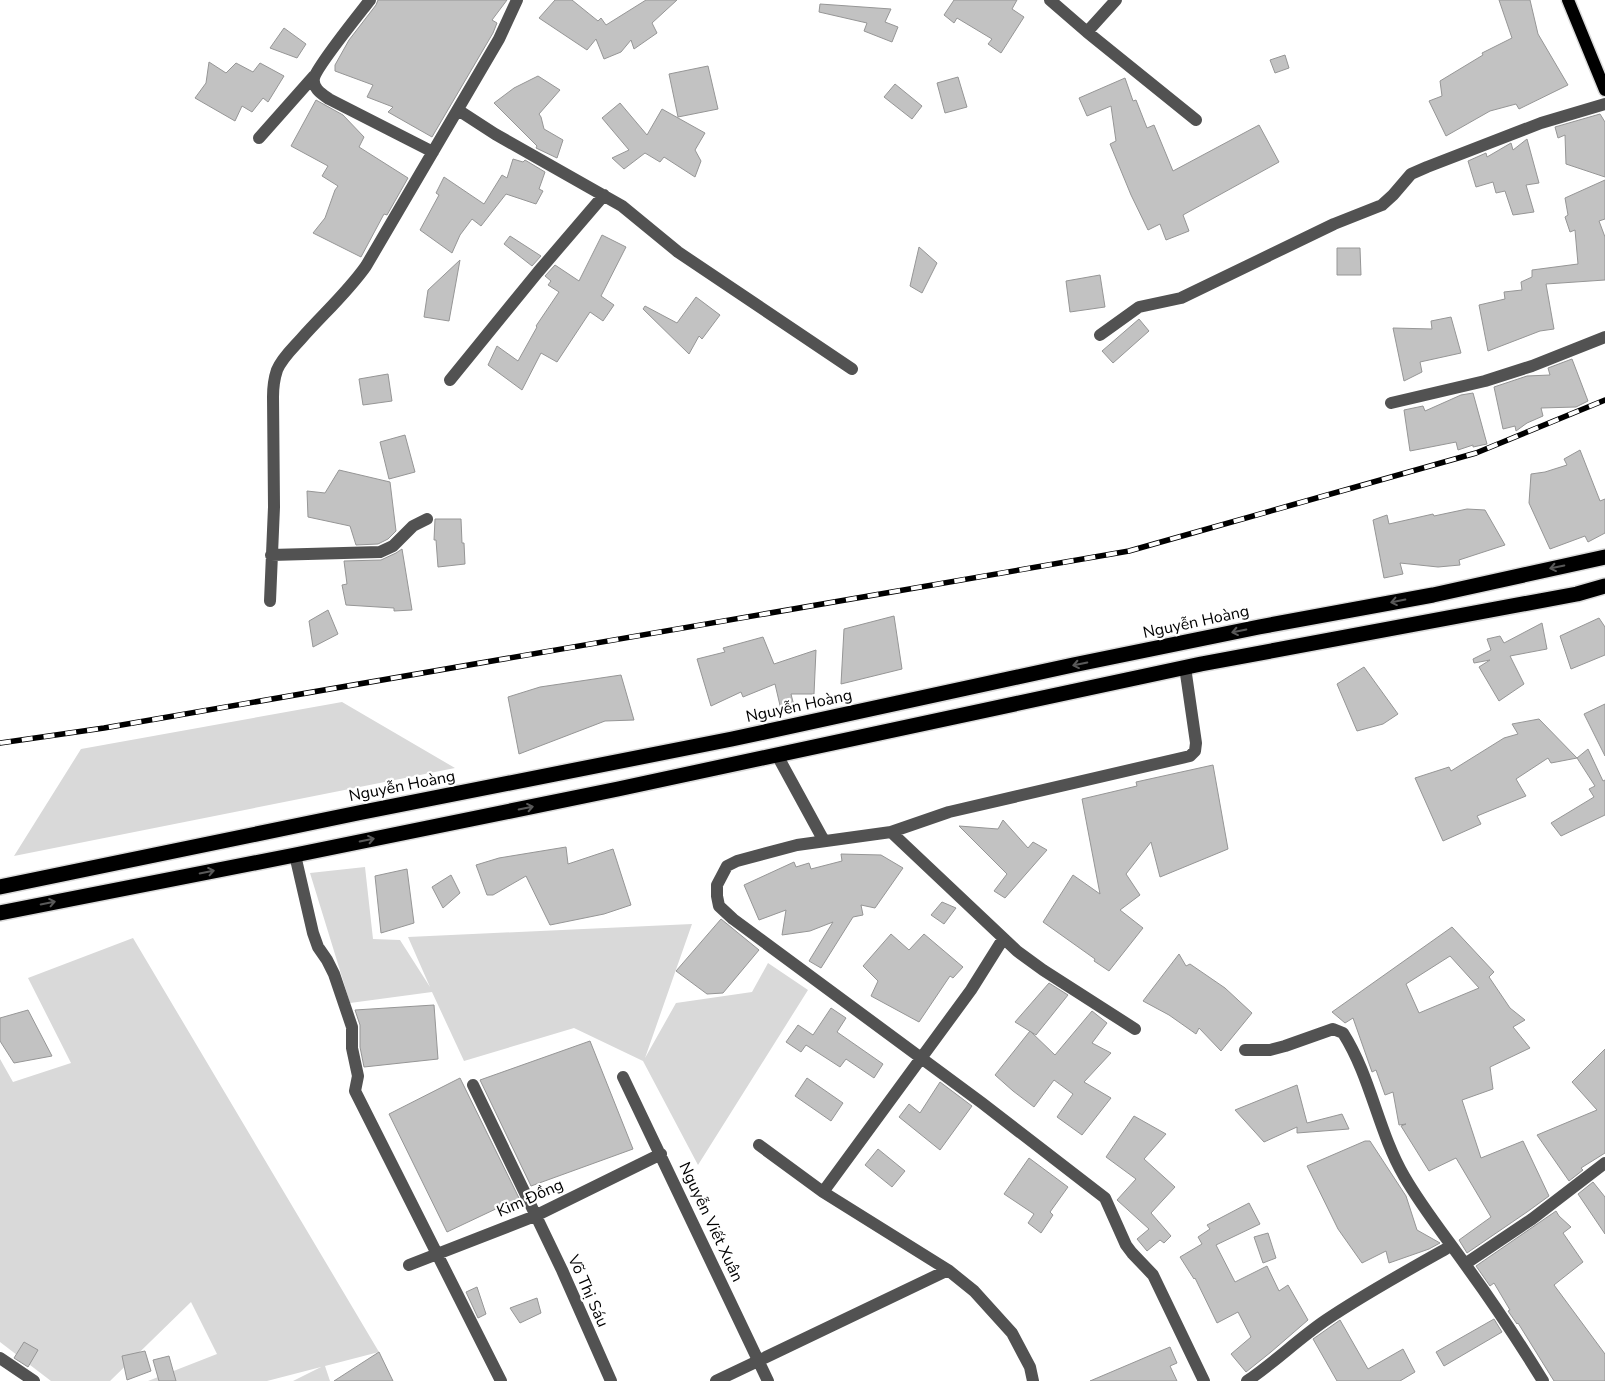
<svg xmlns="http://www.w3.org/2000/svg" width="1605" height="1381" viewBox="0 0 1605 1381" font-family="'Nunito Sans',sans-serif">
	<rect width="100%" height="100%" fill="#fff"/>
	<path fill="#d9d9d9" d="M342,702L455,768L14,856L81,749Z
		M365,867L373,939L400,940L430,987L408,937L692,924L645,1058L676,1003L752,992L768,963L808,990L698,1165L643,1061L574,1028L464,1061L432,992L350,1003L310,873Z
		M133,938L379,1352L325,1366L330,1381H293L321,1367L267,1381H148L217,1354L191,1302L110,1381H51L0,1342V1059L13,1082L71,1063L28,978Z"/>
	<path fill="#c2c2c2" stroke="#969696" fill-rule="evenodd" d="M378,0H507L492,20L497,23L493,33L432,137L388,112L393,107L367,97L373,85L335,71V65L349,40L376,5Z
		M555,0H572L598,21L601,18L606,25L646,0H677L652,23L657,33L634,49L631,40L621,52L604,59L596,39L587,50L539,18Z
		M954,0H1017L1012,9L1024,17L1001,53L988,44L992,39L957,18L954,23L944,15Z
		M1499,0H1530L1538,34L1568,85L1519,109L1516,104L1490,111L1446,136L1429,101L1442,96L1440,81L1483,55L1482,53L1512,38Z
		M820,4L891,9L885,22L898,27L892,42L864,31L867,23L819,12Z
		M284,28L306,44L297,58L270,48Z
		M1285,55L1289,68L1275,73L1270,60Z
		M209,62L226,73L236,63L253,72L260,63L284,76L268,102L263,98L252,112L242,106L235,121L195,98L206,83Z
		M708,66L718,109L678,117L669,74Z
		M538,76L560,90L539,114L541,117L544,129L563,140L557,158L536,148L537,146L494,103L514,88Z
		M958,77L967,107L945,113L937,83Z
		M1125,78L1133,101L1136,100L1147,128L1154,125L1173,171L1259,125L1279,162L1183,215L1189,231L1166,240L1160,224L1148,230L1131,195L1110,144L1116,141L1111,106L1087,116L1079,98Z
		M895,84L922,106L912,119L884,97Z
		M316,100L343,115L364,137L359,147L408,178L387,215L384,214L361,257L313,233L325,218L335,190L338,186L322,176L328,166L291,146Z
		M620,103L647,135L662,109L705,133L695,150L701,161L695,177L664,157L660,162L645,153L624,169L612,158L629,150L602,118Z
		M1600,114L1605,122V177L1566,164L1565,135L1558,138L1555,127Z
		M1527,139L1539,183L1526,185L1534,212L1513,215L1505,191L1496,193L1493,182L1476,187L1468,161L1486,153L1487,157L1511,143L1513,150Z
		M513,159L523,162L525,160L545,172L539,189L543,191L536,204L506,194L481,226L472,219L460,235L452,253L420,230L439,195L436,193L444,177L484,204L502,175L507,178Z
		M1605,180V219L1599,221L1605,237V280L1546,284L1554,329L1540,331L1488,351L1479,305L1505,299L1504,292L1522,290L1521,282L1532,277V270L1578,264L1575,230L1570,232L1565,217L1568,215L1565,198Z
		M602,235L626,247L601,296L614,305L603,321L590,312L557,362L541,353L522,390L488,365L497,346L518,361L537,327L536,326L559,292L548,285L551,281L545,276L555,265L579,281Z
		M510,236L541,256L532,266L504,244Z
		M919,247L937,263L922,293L910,286Z
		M1337,248H1360L1361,275H1337Z
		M460,260L449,321L424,317L428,290Z
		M1100,275L1105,307L1070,312L1066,281Z
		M696,297L720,315L702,339L699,336L689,354L643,309L645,306L677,323Z
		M1451,317L1461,353L1420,362L1422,372L1404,381L1393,328L1432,329L1431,321Z
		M1139,319L1149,331L1113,363L1102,351Z
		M1572,359L1588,401L1576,407L1541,408L1543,416L1527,423L1516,431L1515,426L1503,429L1494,387L1527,376L1550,375L1548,368Z
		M388,374L392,401L363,405L359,379Z
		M1473,393L1487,444L1473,447V445L1458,450L1456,442L1410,451L1404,410L1423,406L1425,411L1461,395Z
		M405,435L415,472L389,479L380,442Z
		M1580,450L1600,501L1605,499V533L1588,542L1585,536L1550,549L1529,503L1531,474L1545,472L1567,465L1564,459Z
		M339,470L390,482L396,531L388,539L378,544L356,545L350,526L308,517L307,491L325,493Z
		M1467,509L1485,510L1505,545L1459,560L1460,565L1438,567L1400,563L1403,574L1384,578L1373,520L1387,515L1389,524L1433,514L1434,516Z
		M435,519H461L462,543H464L465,564L438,567L436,540H434Z
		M402,549L412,610L394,611V608L346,605L342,585L347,584L344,561L381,560L396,553Z
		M328,610L338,634L313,647L309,621Z
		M894,616L902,669L841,684L844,629Z
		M1599,618L1605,627V655L1571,669L1560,636Z
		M1542,623L1547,649L1510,656L1524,684L1499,701L1479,667L1490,660L1474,663L1473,659L1491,650L1487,639L1500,636L1504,643Z
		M763,637L774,664L816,650L814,694H791L795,710L782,714L775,684L743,697L741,692L711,706L697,659L725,652L723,648Z
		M1364,667L1398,714L1383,724L1357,731L1337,684Z
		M621,675L634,720L605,721L519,754L508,697L540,687Z
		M1605,704V756L1584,714Z
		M1539,719L1577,758L1551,763L1548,758L1516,779L1526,796L1477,816L1481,824L1443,841L1415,778L1449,767L1451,771L1504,738L1518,734L1512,724Z
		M1588,749L1603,781L1605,780V815L1561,836L1551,823L1594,797L1589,789L1595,786L1577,758Z
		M1213,765L1228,849L1160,877L1151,842L1126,874L1140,895L1120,910L1143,928L1109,971L1094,961L1095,959L1043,922L1073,875L1100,894L1082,799L1137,786L1136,782Z
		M1003,820L1028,848L1033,842L1047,850L1005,898L994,891L1007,874L959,826L998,829Z
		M566,847L568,864L613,849L631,905L604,914L550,925L526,876L493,895H487L476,865L499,858Z
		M841,854L881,855L903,868L875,908L861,905L863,915L853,917L821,968L809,961L833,922L810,931L782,935L786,910L759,920L744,885L794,862L796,867L809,863L811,869L842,861Z
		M407,869L414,923L381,933L375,876Z
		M451,875L460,893L443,908L432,887Z
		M942,902L956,908L944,924L931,915Z
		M721,919L759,950L723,993L707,994L676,971Z
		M1452,927L1494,972L1489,977L1510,1008L1525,1020L1513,1027L1530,1048L1490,1067L1493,1089L1462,1100L1481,1158L1523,1141L1549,1196L1527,1212L1467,1253L1459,1240L1491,1217L1456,1158L1429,1171L1401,1126L1406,1124L1399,1125L1393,1092L1385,1095L1376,1070L1372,1072L1353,1018L1345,1023L1332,1012ZM1450,956L1479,988L1419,1013L1406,984Z
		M891,934L909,950L924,934L963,967L953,978L950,976L919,1022L871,996L878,981L863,966Z
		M1179,954L1186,966L1190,964L1225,988L1252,1013L1221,1051L1199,1028L1196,1034L1169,1015L1143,1001Z
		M1049,983L1068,995L1036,1035L1015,1022Z
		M434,1005L438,1059L364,1067L360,1047V1025L355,1010Z
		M831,1008L846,1018L837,1032L883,1064L874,1078L846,1059L840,1067L806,1045L801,1052L786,1042L798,1025L813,1035Z
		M28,1010L52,1056L14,1063L0,1041V1018Z
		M1092,1011L1107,1023L1092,1043L1111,1053L1084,1082L1111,1098L1082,1135L1057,1117L1073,1094L1054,1080L1034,1107L1013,1091L995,1075L1030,1031L1055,1055Z
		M590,1041L633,1149L531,1186L480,1080Z
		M1605,1049V1153L1581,1168L1583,1170L1569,1181L1537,1135L1597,1110L1572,1082Z
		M460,1078L519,1198L447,1232L389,1114Z
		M807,1078L843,1103L831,1121L795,1096Z
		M940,1082L972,1106L940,1150L899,1117L909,1104L920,1113Z
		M1297,1085L1307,1123L1342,1114L1349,1129L1297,1133V1127L1264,1142L1235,1110Z
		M1134,1116L1166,1134L1144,1159L1175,1187L1151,1213L1171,1236L1164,1243L1160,1240L1147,1251L1137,1239L1149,1229L1117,1200L1136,1179L1106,1157Z
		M1365,1141H1370L1406,1196L1417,1230L1440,1243L1429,1249L1389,1263L1386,1251L1362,1263L1338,1229L1307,1166Z
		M878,1149L905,1171L892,1187L865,1165Z
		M1029,1158L1068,1187L1050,1212L1053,1215L1041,1233L1028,1223L1034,1214L1004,1194Z
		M1593,1182L1605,1197V1234L1578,1194Z
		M1249,1203L1260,1224L1216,1245L1235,1282L1267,1266L1279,1291L1288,1285L1308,1320L1271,1352L1246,1372L1231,1354L1251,1337L1238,1312L1217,1323L1195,1278L1194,1279L1180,1257L1202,1244L1198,1237L1210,1229L1207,1225Z
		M1556,1211L1559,1216L1571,1227L1563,1233L1583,1262L1554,1285L1605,1354V1381H1554L1518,1323L1517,1324L1508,1311L1510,1310L1494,1283L1490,1286L1476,1266Z
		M1268,1233L1276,1258L1263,1263L1254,1237Z
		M477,1287L486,1314L478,1318L466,1292Z
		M537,1298L541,1313L520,1323L510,1308Z
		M1494,1319L1502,1332L1444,1366L1436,1352Z
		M1340,1320L1368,1369L1403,1349L1415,1372L1400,1381H1337L1313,1339Z
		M24,1342L38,1350L28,1367L14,1358Z
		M1170,1347L1177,1363L1170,1366L1177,1381H1090Z
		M145,1351L151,1371L127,1380L122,1356Z
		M379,1352L393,1381H334Z
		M169,1356L176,1381H159L153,1360Z"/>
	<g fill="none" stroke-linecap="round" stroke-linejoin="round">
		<defs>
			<path id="major" d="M1568,0L1605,90"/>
			<path id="highway" d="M0,887L358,813L732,739L1073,665L1259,627L1433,595L1605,557
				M0,913L295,855L618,789L1201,664L1577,594L1605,586"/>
		</defs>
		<use href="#major" stroke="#dbdbdb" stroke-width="15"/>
		<use href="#highway" stroke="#dbdbdb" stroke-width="18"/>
		<path stroke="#525252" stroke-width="12" d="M370,0C360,13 317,66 314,78C312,88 322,94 329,99L433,152
			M1050,0L1087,32L1196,120
			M1087,32L1116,0
			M458,110L495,134L622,206L678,252L852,369
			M259,138L314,76
			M1100,335L1139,307L1181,298L1334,224L1382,205L1393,195L1411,174L1427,167L1541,123L1605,104
			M450,380L538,272L604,195
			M1391,403L1485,381L1532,366L1605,337
			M271,555L380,552L393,546L413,526L427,519
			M270,601L274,507L273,397C273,388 274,379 277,370C282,358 292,349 301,339C322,315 347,293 366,266L499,39L517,0
			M1185,667L1196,743L1195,751L1190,756L949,812L891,832L797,845L737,861L727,866L717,885V896L719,906L733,919L982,1103L1105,1198L1126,1245L1132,1253L1153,1275L1204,1381
			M777,755L824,841
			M891,832L1017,951L1043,970L1135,1029
			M295,855L313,933L318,947L327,960L334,974L352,1027V1048L358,1076L355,1091L501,1381
			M1245,1050H1270L1285,1046L1333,1029L1343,1033C1371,1077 1378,1131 1404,1176C1423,1209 1446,1237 1467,1267C1494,1304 1519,1342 1543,1381
			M623,1077L768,1381
			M473,1085L562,1270L611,1381
			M759,1145L823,1192L948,1270L974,1291L1012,1333L1030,1367L1033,1381
			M823,1192L971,990L1003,939
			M1465,1264L1532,1219L1605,1163
			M409,1265L535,1216L661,1154
			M0,1358L34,1381
			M716,1381L948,1270
			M1247,1381C1274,1363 1298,1339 1326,1320C1366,1293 1408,1270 1451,1246"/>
		<use href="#major" stroke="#000" stroke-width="12"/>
		<use href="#highway" stroke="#000" stroke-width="15"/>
		<defs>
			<path id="rail" d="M0,743L104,728L1129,551L1476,453L1605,400"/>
		</defs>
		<use href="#rail" stroke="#000" stroke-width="5.5"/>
		<use href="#rail" stroke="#fff" stroke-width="4" stroke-dasharray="11" stroke-linecap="butt"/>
	</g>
	<defs><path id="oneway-shaft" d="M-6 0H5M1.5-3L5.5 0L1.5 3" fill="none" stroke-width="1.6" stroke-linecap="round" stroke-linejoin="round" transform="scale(1.25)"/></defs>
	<g stroke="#595959">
		<use href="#oneway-shaft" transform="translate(1557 567) rotate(168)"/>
		<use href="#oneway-shaft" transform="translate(1398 601) rotate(169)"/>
		<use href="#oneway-shaft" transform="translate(1239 631) rotate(168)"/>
		<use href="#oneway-shaft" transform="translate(1080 664) rotate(168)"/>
		<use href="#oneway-shaft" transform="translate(526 808) rotate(-12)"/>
		<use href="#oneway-shaft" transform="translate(367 840) rotate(-12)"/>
		<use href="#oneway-shaft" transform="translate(207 872) rotate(-11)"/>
		<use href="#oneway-shaft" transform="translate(48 903) rotate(-11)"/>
	</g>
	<g text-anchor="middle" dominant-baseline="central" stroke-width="4.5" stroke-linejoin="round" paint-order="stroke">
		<g font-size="16" fill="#000" stroke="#fff">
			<text transform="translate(1196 622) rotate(-12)">Nguyễn Hoàng</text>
			<text transform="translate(799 706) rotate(-12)">Nguyễn Hoàng</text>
			<text transform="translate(402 786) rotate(-11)">Nguyễn Hoàng</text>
			<text transform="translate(530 1198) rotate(-24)">Kim Đồng</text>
			<text transform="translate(711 1222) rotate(65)">Nguyễn Viết Xuân</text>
			<text transform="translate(588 1291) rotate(66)">Võ Thị Sáu</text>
		</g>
	</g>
</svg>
